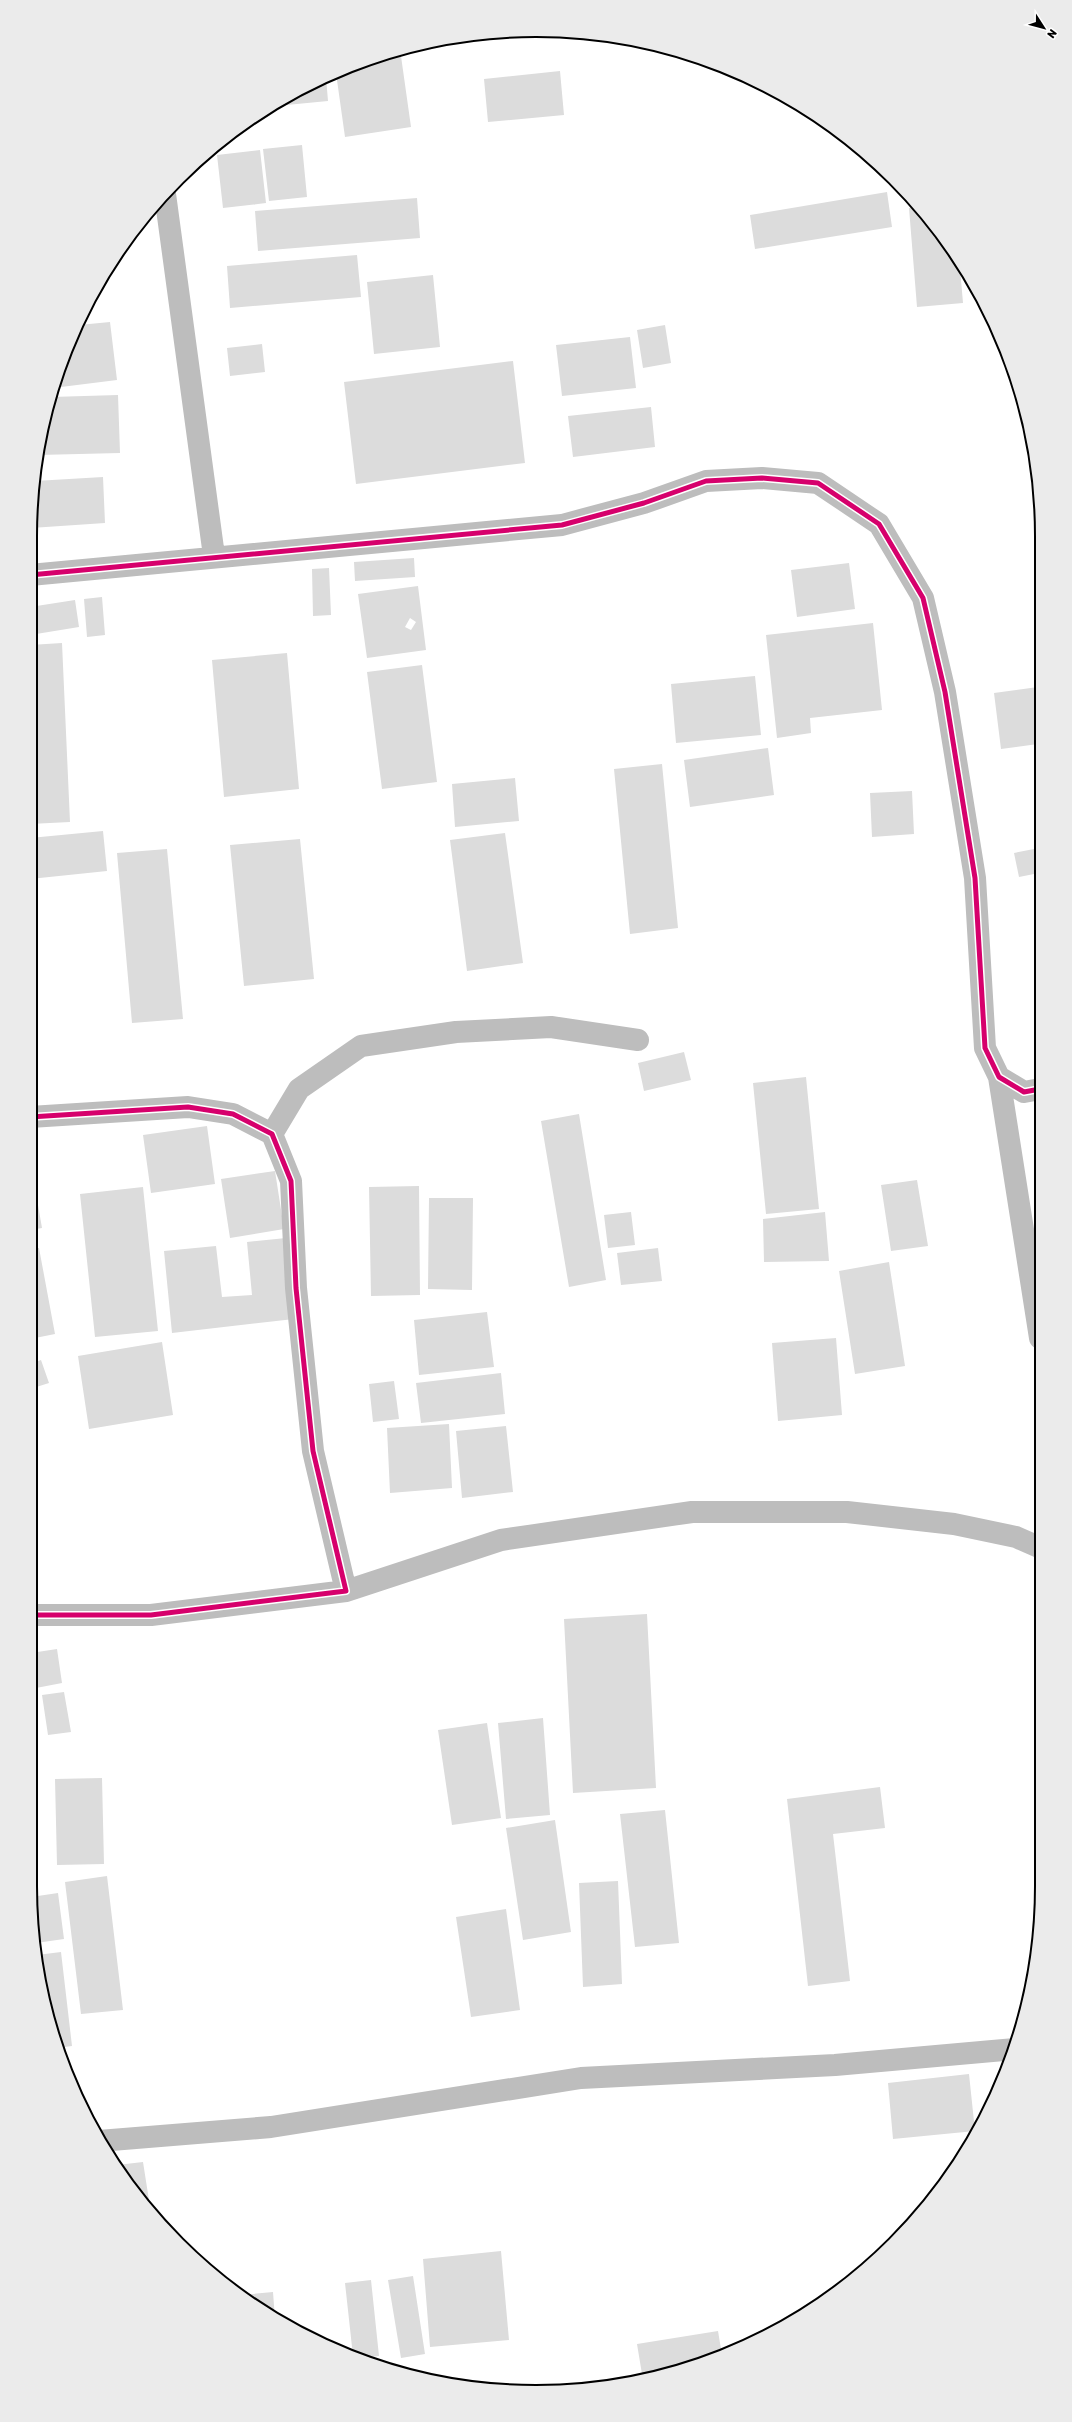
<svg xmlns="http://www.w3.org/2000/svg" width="1072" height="2422" viewBox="0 0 1072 2422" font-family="Rubik,sans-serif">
	<rect width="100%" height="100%" fill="#fff"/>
	<path fill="#dcdcdc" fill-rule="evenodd" d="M400,49L411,127L345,137L336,73Z
		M560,71L564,115L488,122L484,79Z
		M326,77L328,101L276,106L312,82Z
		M302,145L307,197L269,201L263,149Z
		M260,150L266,203L223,208L217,155Z
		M887,192L892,227L755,249L750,215Z
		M417,198L420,238L258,251L255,211Z
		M920,207L960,268L963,303L917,307L909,208Z
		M357,255L361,297L230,308L227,266Z
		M433,275L440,347L374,354L367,282Z
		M110,322L117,380L53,388L57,373L79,325Z
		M665,325L671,363L643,368L637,330Z
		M630,337L636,388L562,396L556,345Z
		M262,344L265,372L230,376L227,348Z
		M513,361L525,463L356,484L344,382Z
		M118,395L120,453L38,455L40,438L51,397Z
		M651,407L655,447L573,457L568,416Z
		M103,477L105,523L31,528L35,481Z
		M414,558L415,577L355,581L354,562Z
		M849,563L855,609L797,617L791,570Z
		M329,568L331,615L313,616L312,569Z
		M418,586L426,650L367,658L358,594ZM410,618L416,622L411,630L405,627Z
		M102,597L105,635L87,637L84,599Z
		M75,600L79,627L30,635V607Z
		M873,623L882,710L810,718L811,733L777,738L766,635Z
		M62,643L70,822L30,824V645Z
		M287,653L299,789L224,797L212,660Z
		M422,665L437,782L382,789L367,672Z
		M755,676L761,735L676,743L671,684Z
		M1038,687V744L1001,749L994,693Z
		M768,748L774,795L690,807L684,760Z
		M662,764L678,928L630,934L614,769Z
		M515,778L519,821L455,827L452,784Z
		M912,791L914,834L872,837L870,793Z
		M103,831L107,871L30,879V838Z
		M505,833L523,963L467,971L450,840Z
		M300,839L314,979L244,986L230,845Z
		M1039,848V873L1019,877L1014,853Z
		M167,849L183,1019L132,1023L117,853Z
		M684,1052L691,1080L644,1091L638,1063Z
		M806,1077L819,1209L766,1214L753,1083Z
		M579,1114L606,1280L569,1287L541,1121Z
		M207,1126L215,1184L151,1193L143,1135Z
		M30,1159L42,1228L30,1230Z
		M275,1171L284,1229L230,1238L221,1179Z
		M917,1180L928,1246L891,1251L881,1185Z
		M419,1186L420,1295L371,1296L369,1187Z
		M143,1187L158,1331L95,1337L80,1194Z
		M429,1198H473L472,1290L428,1289Z
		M631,1212L635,1245L608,1248L604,1215Z
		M825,1212L829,1261L764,1262L763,1219Z
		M286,1238L294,1319L172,1333L164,1251L216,1246L222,1297L252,1295L247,1242Z
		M39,1248L55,1334L30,1339V1249Z
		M658,1248L662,1281L621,1285L617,1253Z
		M889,1262L905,1366L855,1374L839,1271Z
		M487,1312L494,1367L419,1375L414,1320Z
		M836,1338L842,1415L778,1421L772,1343Z
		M162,1342L173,1415L89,1429L78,1356Z
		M41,1360L49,1383L30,1389V1364Z
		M501,1373L505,1414L421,1423L416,1383Z
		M394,1381L399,1419L373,1422L369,1384Z
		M449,1424L452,1488L390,1493L387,1428Z
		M506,1426L513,1492L462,1498L456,1431Z
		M647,1614L656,1788L573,1793L564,1619Z
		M57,1649L62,1683L36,1688L31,1653Z
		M64,1692L71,1732L48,1735L42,1695Z
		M543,1718L550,1815L506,1819L498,1723Z
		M487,1723L501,1818L452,1825L438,1730Z
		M102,1778L104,1864L57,1865L55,1779Z
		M880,1787L885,1828L833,1834L850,1981L808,1986L787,1799Z
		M665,1810L679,1943L635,1947L620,1814Z
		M555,1820L571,1932L523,1940L506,1828Z
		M107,1876L123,2010L81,2014L65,1882Z
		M618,1881L622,1984L583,1987L579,1883Z
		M58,1893L64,1939L36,1943L31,1897Z
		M506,1909L520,2010L471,2017L456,1917Z
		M61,1952L72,2046L57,2048L40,1984L37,1955Z
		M969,2074L975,2131L893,2139L888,2083Z
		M143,2162L151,2213L117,2165Z
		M501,2251L509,2340L430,2347L423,2259Z
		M413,2276L425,2354L401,2358L388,2280Z
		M371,2280L379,2356L359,2358L353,2356L345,2283Z
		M273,2292L275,2319L242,2295Z
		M718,2331L722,2355L699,2365L643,2380L637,2344Z"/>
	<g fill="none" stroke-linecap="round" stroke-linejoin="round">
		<path stroke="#bdbdbd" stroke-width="22" d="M165,194L214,556
			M30,575L562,525L644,503L706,481L762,478L818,483L879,524L923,598L945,692L975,878L985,1048L999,1077L1024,1092L1040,1089
			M999,1077L1040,1338
			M272,1134L299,1089L361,1046L456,1032L551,1027L638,1040
			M346,1591L501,1540L692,1512H847L954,1524L1016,1537L1041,1548
			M30,1615H151L346,1591L313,1451L296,1288L291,1181L272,1134L233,1114L188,1107L30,1117
			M99,2141L271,2127L581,2078L835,2065L1015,2049"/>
		<defs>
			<path id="cycleway" d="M30,575L562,525L644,503L706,481L762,478L818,483L879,524L923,598L945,692L975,878L985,1048L999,1077L1024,1092L1040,1089
				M30,1615H151L346,1591L313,1451L296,1288L291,1181L272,1134L233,1114L188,1107L30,1117"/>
		</defs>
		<use href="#cycleway" stroke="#fff" stroke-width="8"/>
		<use href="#cycleway" stroke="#d6006c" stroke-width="5"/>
	</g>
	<path d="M0 0H1072V2422H0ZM536 37H536A499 499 0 0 1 1035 536V1886A499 499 0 0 1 536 2385H536A499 499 0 0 1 37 1886V536A499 499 0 0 1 536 37Z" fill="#ebebeb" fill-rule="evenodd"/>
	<path fill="none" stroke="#000" stroke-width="2" d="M536 37H536A499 499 0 0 1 1035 536V1886A499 499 0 0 1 536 2385H536A499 499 0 0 1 37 1886V536A499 499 0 0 1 536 37Z"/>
	<g transform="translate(1044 28) rotate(126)" stroke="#ffffff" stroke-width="3" paint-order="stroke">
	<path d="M0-3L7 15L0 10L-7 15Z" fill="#000000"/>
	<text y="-6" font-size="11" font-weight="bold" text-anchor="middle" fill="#000000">N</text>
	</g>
</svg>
